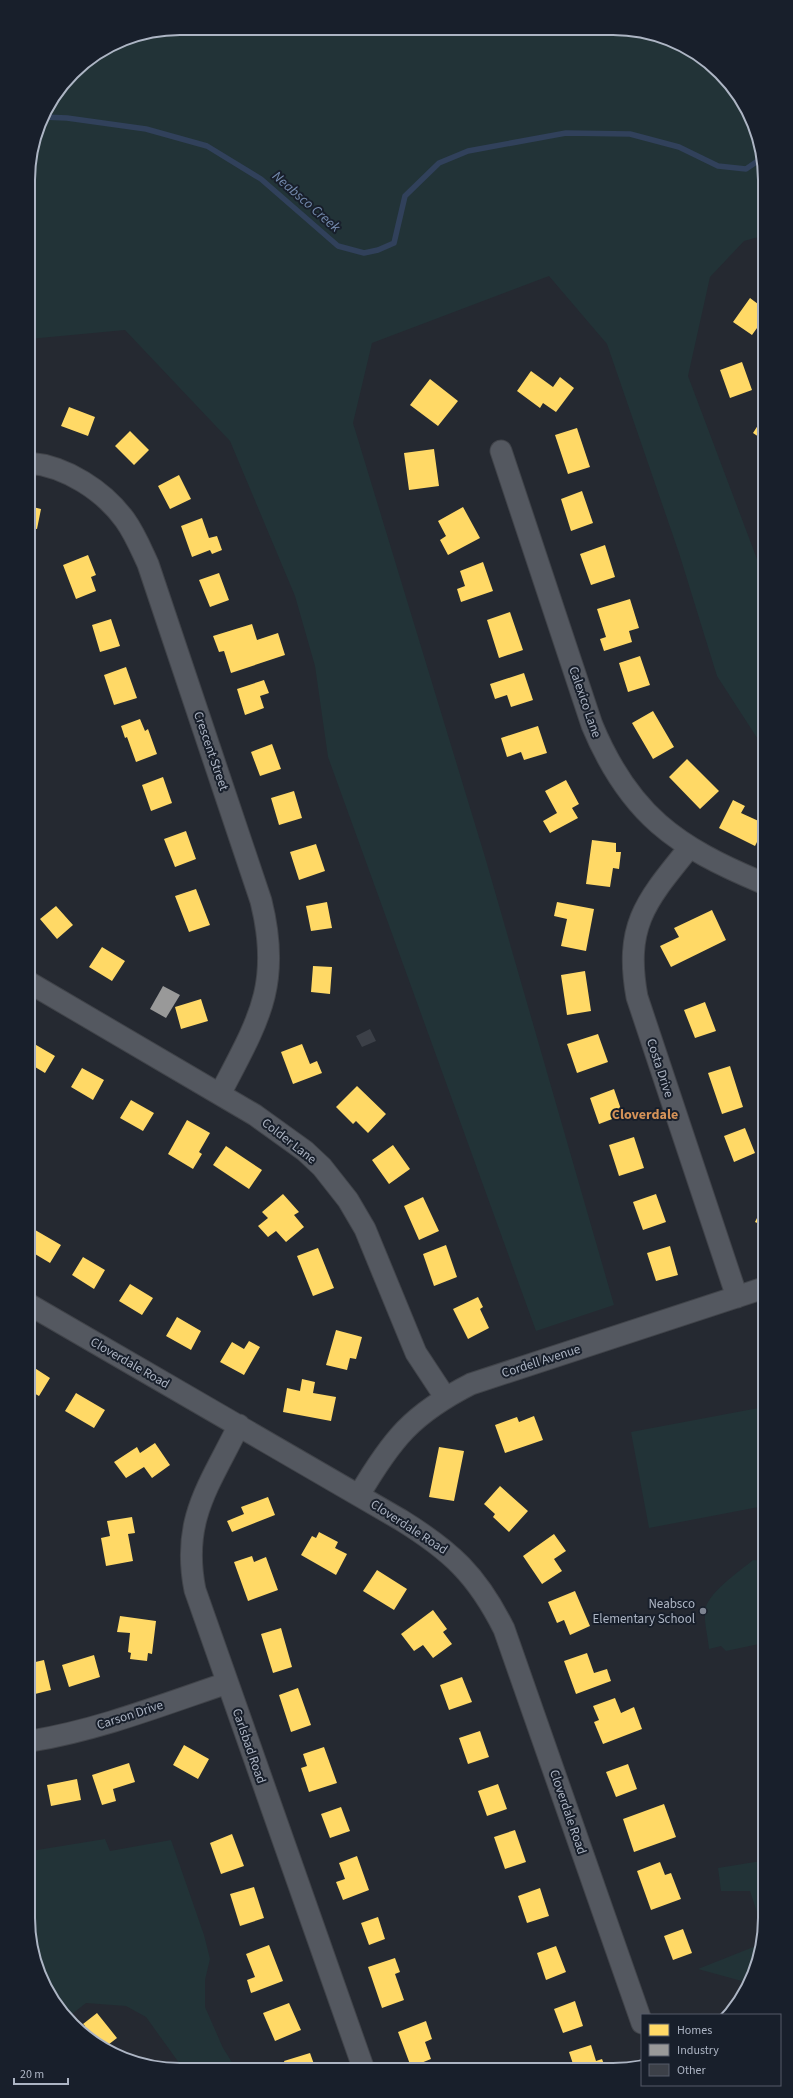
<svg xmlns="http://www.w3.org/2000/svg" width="793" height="2098" viewBox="0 0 793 2098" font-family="'Source Sans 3',sans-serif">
	<rect width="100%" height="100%" fill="#252931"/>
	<path fill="#223337" d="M180,28L643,31L689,48L721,73L745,104L762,150V236L744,241L710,277L688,376L763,575V747L717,676L679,553L607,344L549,276L372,343L353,423L485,857L614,1305L536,1331L328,757L315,666L295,596L230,441L125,330L29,339L28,169L44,112L79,66L122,39Z
		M764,1407V1506L649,1528L631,1432Z
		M753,1560L764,1561V1630L759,1644L726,1651L721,1646L709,1649C708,1637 704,1623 705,1611C706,1594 740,1571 753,1560Z
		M105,1839L110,1851L171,1840L204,1935L210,1959L205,1980V2007L223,2048L235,2067H182L146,2017L126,2006L86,2003L67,2018L48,1994L31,1948V1851Z
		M765,1840V1928L764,1933L750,1891H721L718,1868L761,1861Z
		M761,1944L754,1976L749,1983L698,1969Z"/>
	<path fill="#ffd966" d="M750,298L762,307V321L752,335L733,322Z
		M742,362L752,390L730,398L720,370Z
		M531,371L553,387L560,377L574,388L556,412L543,403L540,408L517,391Z
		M430,379L458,401L438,426L410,405Z
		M31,383L33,417H29V384Z
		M69,407L95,417L88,436L61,426Z
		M762,419V439L753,433Z
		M577,428L590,467L568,474L555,435Z
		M130,431L149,450L134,465L115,446Z
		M434,449L439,486L409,490L404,453Z
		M179,475L191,499L170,509L158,486Z
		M582,491L593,523L571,531L561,499Z
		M29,506L41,509L37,529L29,528Z
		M463,507L480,538L448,555L440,540L446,536L438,521Z
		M202,518L209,538L217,536L222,550L212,554L210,550L192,557L181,526Z
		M605,545L615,577L591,585L580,554Z
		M88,555L96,575L91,577L96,591L76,599L63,565Z
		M483,562L493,591L461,602L457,589L465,586L460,571Z
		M219,573L229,600L210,607L199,580Z
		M630,599L639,628L629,631L632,642L604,651L600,639L606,637L597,609Z
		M510,612L523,650L499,658L487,620Z
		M111,619L120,646L100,652L92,625Z
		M252,624L257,640L278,633L285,655L231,673L224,651L219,652L213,636Z
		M640,656L650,685L628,692L619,663Z
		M126,667L137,698L114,705L104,675Z
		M524,673L533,700L511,707L507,695L495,699L490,684Z
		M264,680L269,693L260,696L264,708L245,715L237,689Z
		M653,711L674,747L653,759L632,723Z
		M140,719L145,731L148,729L157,754L136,762L127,737L125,738L121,726Z
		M538,726L547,753L524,760L521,752L507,757L501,738Z
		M272,744L281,769L260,776L251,752Z
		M687,759L719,791L700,809L669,777Z
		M163,777L172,803L151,811L142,785Z
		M566,780L579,804L572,808L578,818L550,833L543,821L557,813L545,791Z
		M294,791L302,818L279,825L271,798Z
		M733,800L745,806L741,813L763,823V830L755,846L719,828Z
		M186,831L196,859L175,867L164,839Z
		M592,840L616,843V852H621L619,869L613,868L610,887L586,884Z
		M316,844L325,871L299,880L290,852Z
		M196,889L210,925L189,932L175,896Z
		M327,902L332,928L311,931L306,906Z
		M557,902L594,909L586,951L561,946L567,919L554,916Z
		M56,906L73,925L57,939L40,919Z
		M712,910L726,940L671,967L660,946L679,937L674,928Z
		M763,939V953L759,952Z
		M102,947L125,961L112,981L89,967Z
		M313,966L332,967L330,994L311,992Z
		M585,971L591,1011L567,1015L561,975Z
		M201,999L208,1021L181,1029L175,1007Z
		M705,1002L716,1031L695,1038L684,1010Z
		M598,1034L608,1062L577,1073L567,1044Z
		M31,1042L55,1056L45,1073L30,1064Z
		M302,1044L310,1064L317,1061L322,1073L293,1084L281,1052Z
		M730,1066L743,1107L722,1114L708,1073Z
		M82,1068L104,1080L93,1100L71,1087Z
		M357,1086L386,1114L368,1133L356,1121L353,1124L336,1107Z
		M614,1089L623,1115L599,1124L590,1098Z
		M131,1100L154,1113L143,1131L120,1118Z
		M187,1120L210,1133L199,1152L202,1154L193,1169L168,1154Z
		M745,1128L755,1153L734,1162L724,1136Z
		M634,1137L644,1168L619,1176L609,1145Z
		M393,1145L410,1169L389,1184L372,1160Z
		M226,1146L262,1170L249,1189L213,1165Z
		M283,1194L299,1212L294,1215L304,1227L286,1242L276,1231L268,1237L258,1226L268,1218L262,1212Z
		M656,1194L666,1222L643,1230L633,1202Z
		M423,1197L439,1231L419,1240L404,1206Z
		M764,1204V1226L755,1222Z
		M30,1227L61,1245L50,1263L30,1251Z
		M446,1245L457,1277L434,1286L423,1254Z
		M670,1246L678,1275L656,1281L647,1253Z
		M318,1248L334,1288L313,1296L297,1256Z
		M83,1257L105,1270L94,1289L72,1275Z
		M130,1284L153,1298L142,1315L119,1301Z
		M478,1297L483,1307L480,1309L489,1328L468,1339L453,1309Z
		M177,1317L201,1331L191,1350L166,1336Z
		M336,1330L362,1337L356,1359L350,1358L347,1370L326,1365Z
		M249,1341L260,1347L244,1375L220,1362L232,1342L244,1349Z
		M30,1365L50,1378L39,1396L30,1391Z
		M302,1379L315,1382L313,1393L336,1397L331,1421L283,1412L287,1388L300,1391Z
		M76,1393L105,1410L94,1428L65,1411Z
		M534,1416L543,1440L505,1453L495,1425L517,1417L519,1422Z
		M155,1443L170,1465L152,1478L144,1467L126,1478L114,1462L137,1447L140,1453Z
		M439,1447L464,1451L454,1501L429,1497Z
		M500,1486L528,1511L509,1532L493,1517L495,1514L484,1504Z
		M268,1497L275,1515L232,1532L227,1521L244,1514L241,1507Z
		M132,1517L135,1533L128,1534L133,1561L106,1566L101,1538L110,1536L107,1521Z
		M319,1532L338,1542L335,1548L347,1554L336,1575L301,1555L312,1536L316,1538Z
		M554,1534L566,1551L554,1559L562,1571L542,1584L523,1556Z
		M252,1556L254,1562L266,1557L278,1590L248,1601L234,1562Z
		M377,1570L407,1589L394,1610L363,1591Z
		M575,1591L590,1626L570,1635L564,1620L557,1623L548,1602Z
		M433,1610L447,1629L443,1632L452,1644L433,1658L423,1645L414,1651L401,1634Z
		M120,1616L156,1621L152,1654L148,1653L147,1661L130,1659L131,1653L128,1652L130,1633L117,1632Z
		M281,1628L292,1667L273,1673L261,1634Z
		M587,1653L594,1673L607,1669L611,1681L576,1694L564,1661Z
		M94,1655L100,1677L69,1687L62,1665Z
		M44,1660L51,1690L31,1695V1663Z
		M462,1677L472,1702L449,1710L440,1685Z
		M298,1688L311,1725L291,1732L279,1695Z
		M615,1698L621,1713L634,1707L642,1729L603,1744L594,1722L599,1720L593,1706Z
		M480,1731L489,1757L468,1764L459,1738Z
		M184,1745L209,1759L198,1779L173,1765Z
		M324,1747L337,1783L309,1792L301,1768L307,1766L303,1754Z
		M129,1763L135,1782L113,1789L116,1801L102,1805L92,1775Z
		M628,1764L637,1789L616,1797L606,1772Z
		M77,1779L81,1800L51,1806L47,1785Z
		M498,1784L507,1809L487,1816L478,1791Z
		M664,1804L676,1837L634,1852L623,1819Z
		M341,1807L350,1831L330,1838L321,1814Z
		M515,1830L526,1862L505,1869L494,1837Z
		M232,1834L244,1866L221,1874L210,1843Z
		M357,1856L369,1890L343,1900L336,1882L345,1879L339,1863Z
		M660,1862L665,1875L671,1873L681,1899L651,1910L637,1871Z
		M254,1887L264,1918L240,1926L230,1894Z
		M540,1888L549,1916L527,1923L518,1896Z
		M378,1917L385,1939L369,1945L361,1923Z
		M683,1929L692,1953L673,1960L664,1936Z
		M269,1945L283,1981L251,1993L247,1980L255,1977L246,1954Z
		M556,1946L566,1972L546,1980L537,1953Z
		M395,1958L400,1972L395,1974L404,2000L382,2008L368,1967Z
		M575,2001L583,2026L563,2033L554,2009Z
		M289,2003L301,2030L275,2041L263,2013Z
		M97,2013L117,2038L104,2048L80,2031L85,2026L83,2024Z
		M426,2021L432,2039L425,2042L431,2059L411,2067L398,2032Z
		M591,2045L596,2061L602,2059L605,2067H574L569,2052Z
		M310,2053L315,2067H286L284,2061Z"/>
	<path fill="#999" d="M163,986L180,995L166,1018L150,1009Z"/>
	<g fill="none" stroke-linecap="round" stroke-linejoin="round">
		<path stroke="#31415b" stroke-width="5.5" d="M43,117L67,118L146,129L207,146L261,179L338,246L364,253L378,250L394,243L405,196L439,163L468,151L566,133L630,134L679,147L718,166L746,169L762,158"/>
	</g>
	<path fill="#3c4048" d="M370,1029L376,1041L362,1047L356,1036Z"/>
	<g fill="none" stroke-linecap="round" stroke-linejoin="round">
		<defs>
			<path id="minor" d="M501,451L592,725C629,814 676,847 763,883
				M29,463C66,466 104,491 125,520C135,534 141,549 148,564L261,901C282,985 258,1021 220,1094
				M689,848C646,901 624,925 637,997L737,1297
				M30,983L255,1115L305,1151L322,1167L348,1200L365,1229L416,1353L445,1397
				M30,1305L401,1520C451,1551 477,1575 504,1629L642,2023
				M239,1425C209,1486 181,1520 195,1590L363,2067
				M359,1495C392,1439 412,1414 471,1384L764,1288
				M31,1741C98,1730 162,1705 227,1683"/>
		</defs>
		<use href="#minor" stroke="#41444a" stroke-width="23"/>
		<use href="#minor" stroke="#545860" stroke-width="21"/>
	</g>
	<circle fill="#7d8491" stroke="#181f2b" stroke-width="1.5" cx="703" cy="1611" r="4"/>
	<g text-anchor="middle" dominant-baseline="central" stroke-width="4" stroke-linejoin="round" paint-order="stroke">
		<g font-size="13" fill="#adb5c4" stroke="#181f2b">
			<text transform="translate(585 702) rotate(71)">Calexico Lane</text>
			<text transform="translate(211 751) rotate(71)">Crescent Street</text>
			<text transform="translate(660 1068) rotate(72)">Costa Drive</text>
			<text transform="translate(289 1141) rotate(38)">Colder Lane</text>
			<text transform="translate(541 1361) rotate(-18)">Cordell Avenue</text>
			<text transform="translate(130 1363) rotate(30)">Cloverdale Road</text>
			<text transform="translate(409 1527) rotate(33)">Cloverdale Road</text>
			<text transform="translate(130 1715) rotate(-18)">Carson Drive</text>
			<text transform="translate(249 1746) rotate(71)">Carlsbad Road</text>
			<text transform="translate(568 1812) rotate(71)">Cloverdale Road</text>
		</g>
		<g font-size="13" fill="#adb5c4" stroke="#181f2b" text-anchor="end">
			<text x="695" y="1604">Neabsco<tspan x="695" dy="15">Elementary School</tspan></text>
		</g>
		<g font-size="14" font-style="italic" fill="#748aad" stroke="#181f2b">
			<text transform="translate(306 202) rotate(41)">Neabsco Creek</text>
		</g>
		<g font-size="14" font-weight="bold" fill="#d49258" stroke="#181f2b">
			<text x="645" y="1115">Cloverdale</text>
		</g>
	</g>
	<path d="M0 0H793V2098H0ZM180 35H613A145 145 0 0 1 758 180V1918A145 145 0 0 1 613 2063H180A145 145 0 0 1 35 1918V180A145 145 0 0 1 180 35Z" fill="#181f2b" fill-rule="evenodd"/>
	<path fill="none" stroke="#adb5c4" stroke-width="2" d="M180 35H613A145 145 0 0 1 758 180V1918A145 145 0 0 1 613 2063H180A145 145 0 0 1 35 1918V180A145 145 0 0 1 180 35Z"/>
	<rect x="641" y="2014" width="140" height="72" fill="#181f2b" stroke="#545b68"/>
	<rect x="649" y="2024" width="20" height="12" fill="#ffd966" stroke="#545b68"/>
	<text x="677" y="2034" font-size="12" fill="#adb5c4">Homes</text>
	<rect x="649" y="2044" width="20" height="12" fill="#999999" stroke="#545b68"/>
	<text x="677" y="2054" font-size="12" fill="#adb5c4">Industry</text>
	<rect x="649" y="2064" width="20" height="12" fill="#3c4048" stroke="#545b68"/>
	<text x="677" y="2074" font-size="12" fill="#adb5c4">Other</text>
	<path d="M14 2078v6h54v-6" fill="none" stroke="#adb5c4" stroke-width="2"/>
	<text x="20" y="2078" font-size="12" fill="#adb5c4" stroke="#181f2b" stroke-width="3" paint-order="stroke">20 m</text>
</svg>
